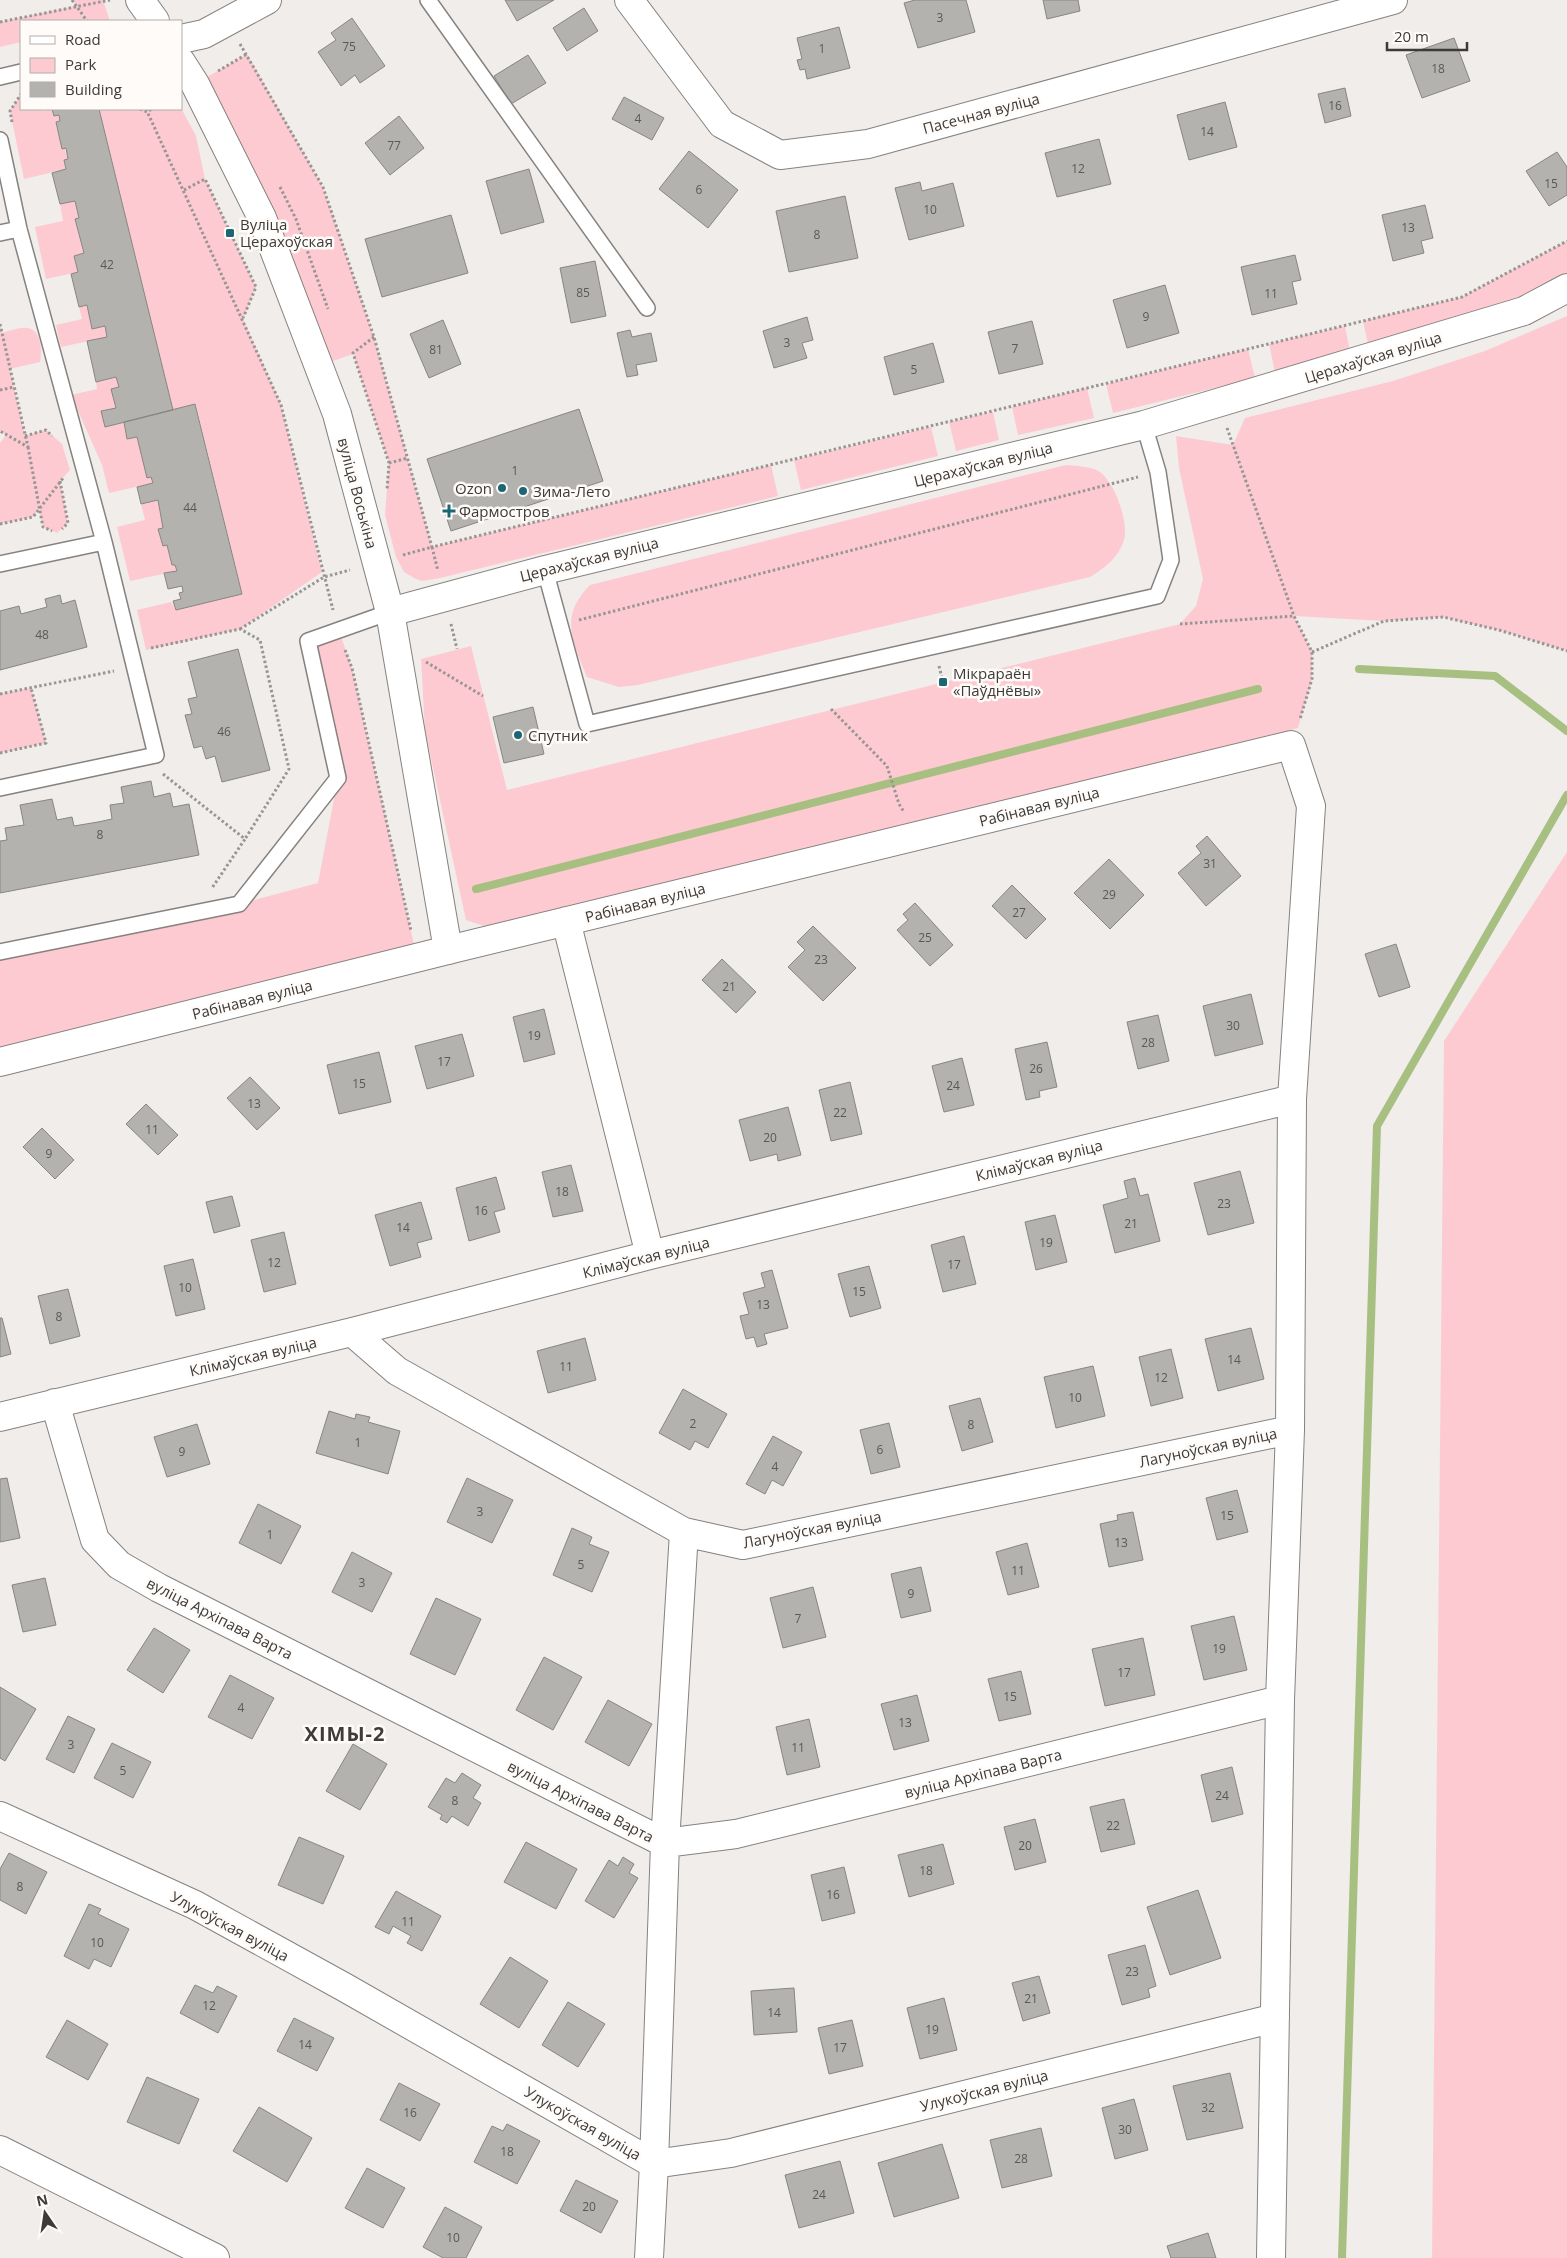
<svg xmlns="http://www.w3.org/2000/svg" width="1567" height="2258" viewBox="0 0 1567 2258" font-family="'Open Sans',sans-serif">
	<rect width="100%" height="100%" fill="#f0edea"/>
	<path fill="#fecad1" d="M72,0H103L110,21H21V42L0,47V22L76,6Z
		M247,54L323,187L374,337L432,547L771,465L778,496L440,578L422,581L414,578L404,572L396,557L385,515L389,463L353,354L319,366L195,84Z
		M21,94V109H43V111L52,109L54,116L59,115L60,121L56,122L68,159L64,160L66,169L24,179L10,111Z
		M181,108L196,136L205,179L256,287L243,319L281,405L322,572L240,629L146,650L137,610L171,602L176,610L242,593L196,405L173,410L99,109H146L148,112L152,109Z
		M75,201L79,218L75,219L84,253L74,256L78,272L46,279L35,227L63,221L60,204Z
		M1567,241V276L1483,316L1369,348L1363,321L1462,297Z
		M87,305L92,328L105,326L107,337L61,347L56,325L82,319L79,307Z
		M1567,316V651L1499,630L1443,617L1384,621L1294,616L1312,652V679L1298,728L490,928L466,920L425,731L421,659L471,646L507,790L1180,624L1196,606L1203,579L1179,468L1176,436L1233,445L1245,418L1393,381L1485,351Z
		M0,323L2,333C9,331 20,327 27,328C42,330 42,351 40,362L10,369L25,436L46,430L62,444L70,470L60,481L68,523L57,533L43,527L39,509L33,517L0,524V443L6,435L0,431Z
		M1345,326L1350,352L1275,372L1269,344Z
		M1248,349L1255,378L1113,413L1106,384Z
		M116,377L119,387L112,389L116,408L101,411L105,427L124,422L127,439L137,437L153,483L109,493L102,465L71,395L97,389L96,382Z
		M1087,388L1094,418L1018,435L1012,407Z
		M993,412L999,440L956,451L949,422Z
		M931,427L938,456L801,490L794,460Z
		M1066,465C1076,466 1091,466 1100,472C1115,483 1129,523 1124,540C1119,557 1105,568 1090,577L638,685L619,687L587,677C572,641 559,616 590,585Z
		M158,500L163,528L159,529L163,546L167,545L172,565H175L177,571L130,581L117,527L145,520L141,504Z
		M339,631L352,668L417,958L0,1062V952L239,904L318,883L338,778L308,641Z
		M31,688L46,743L0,753V694Z
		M1567,852V2258H1432L1444,1041Z"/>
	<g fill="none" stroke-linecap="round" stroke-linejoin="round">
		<path stroke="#a7bf81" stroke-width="8" d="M1359,669L1495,676L1567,731
			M476,889L1258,689
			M1342,2258L1377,1126L1567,795"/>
	</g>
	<path fill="#b3b2af" stroke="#868682" d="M505,0H554L517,21Z
		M915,0H966L975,32L918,48L904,3Z
		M1043,0H1078L1080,11L1047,19Z
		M584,8L598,31L567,51L553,28Z
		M352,18L385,66L360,83L355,75L341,86L318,52L336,40L331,33Z
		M839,27L850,68L807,79L805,69L800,70L797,60L802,59L797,38Z
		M1454,38L1470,81L1422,98L1406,55Z
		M528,55L546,83L511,104L494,76Z
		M1345,88L1351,116L1325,123L1318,94Z
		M624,97L664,118L652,140L612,119Z
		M1225,102L1237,147L1189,160L1177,115Z
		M52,109H99L173,410L105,427L101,411L116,408L111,389L119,387L116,377L96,382L87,341L107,337L105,326L92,329L87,305L79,307L71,274L78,272L74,256L84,253L75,219L79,218L75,201L60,204L52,173L66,169L64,160L68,159L66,148L62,149L56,122L60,121L59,115L54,116Z
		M399,116L424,148L390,175L365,143Z
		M1099,139L1111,184L1057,197L1045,153Z
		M689,151L738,190L708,228L659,189Z
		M1557,152L1567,167V195L1549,206L1526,171Z
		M529,169L544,222L501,234L486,181Z
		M920,182L922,191L953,183L964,226L909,240L895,188Z
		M845,196L858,258L789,272L776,211Z
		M1425,205L1433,238L1421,241L1424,253L1393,261L1382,215Z
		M451,215L468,273L382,297L365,239Z
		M1295,255L1301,280L1292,282L1297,304L1252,315L1241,267Z
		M595,261L606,316L571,323L560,268Z
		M1165,285L1179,333L1127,348L1113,300Z
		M807,317L813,340L802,343L807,358L774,368L763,331Z
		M443,320L461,364L429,378L410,334Z
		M1032,321L1043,364L999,374L988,332Z
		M630,330L632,337L651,333L657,361L636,365L638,375L627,377L617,333Z
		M933,343L944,382L894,395L884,357Z
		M195,404L242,594L176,610L173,601L181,599L179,593L183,592L182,586L168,589L164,573L177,571L175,565H172L167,545L163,546L158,529L163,528L158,500L141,504L137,487L153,483L151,477L147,478L137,437L127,439L124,422Z
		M579,409L603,481L451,531L427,459Z
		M60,595L62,604L75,600L87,647L0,670V611L19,606L21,614L47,607L45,599Z
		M238,649L270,770L222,782L215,756L206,759L202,746L194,748L185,715L192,714L188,699L197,697L188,662Z
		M533,707L544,754L504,763L493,717Z
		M151,781L154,797L170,793L173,807L189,804L199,855L0,893V841L7,840L5,828L24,825L20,805L52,799L57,820L72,817L74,826L98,822L112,819L110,805L124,803L121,787Z
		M1207,836L1241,876L1206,906L1178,873L1201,853L1196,846Z
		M1109,859L1144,895L1110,929L1074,893Z
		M1012,885L1046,919L1026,939L992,906Z
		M915,903L953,945L930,966L897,930L908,920L903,914Z
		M813,926L856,968L823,1001L788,967L805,950L797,942Z
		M1396,944L1410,987L1379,997L1365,954Z
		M722,959L756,992L736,1013L702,980Z
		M1251,994L1263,1044L1215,1056L1203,1006Z
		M544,1009L555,1054L524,1062L513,1017Z
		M1158,1015L1169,1061L1138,1069L1127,1022Z
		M462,1034L474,1076L427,1089L415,1046Z
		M1047,1042L1057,1087L1039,1091L1040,1097L1026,1100L1015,1049Z
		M379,1052L391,1102L339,1114L327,1065Z
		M962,1058L974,1105L944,1112L932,1066Z
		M250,1077L280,1108L257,1130L227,1098Z
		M850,1082L862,1134L831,1141L819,1090Z
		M146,1104L178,1135L158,1155L126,1124Z
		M788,1107L801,1155L778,1161L777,1154L750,1161L739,1120Z
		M42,1128L74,1160L55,1179L23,1147Z
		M571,1165L583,1211L553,1217L542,1172Z
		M1240,1171L1254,1223L1208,1235L1194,1183Z
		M496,1177L505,1209L494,1212L500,1232L469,1241L456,1188Z
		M1135,1178L1140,1196L1148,1194L1160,1241L1115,1253L1103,1205L1128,1198L1124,1181Z
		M232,1196L240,1226L214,1233L206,1202Z
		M421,1202L432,1239L417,1243L421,1257L390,1266L375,1215Z
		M1055,1215L1067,1262L1036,1270L1025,1222Z
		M284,1232L296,1284L264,1292L251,1240Z
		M964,1236L976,1284L943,1292L931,1245Z
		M193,1259L205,1309L176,1316L164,1266Z
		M869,1266L881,1308L850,1317L838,1274Z
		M772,1270L788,1328L764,1334L767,1344L757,1347L754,1337L746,1339L740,1316L749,1314L743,1293L765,1287L761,1273Z
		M68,1289L80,1336L50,1344L38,1296Z
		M0,1318H2L11,1354L0,1357Z
		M1251,1328L1264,1379L1218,1391L1205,1339Z
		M585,1338L596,1380L548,1393L537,1351Z
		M1171,1349L1183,1398L1151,1406L1139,1357Z
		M1093,1366L1105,1416L1056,1428L1044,1377Z
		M683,1389L727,1414L708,1448L695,1441L690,1450L659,1433Z
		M980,1398L993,1442L962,1451L949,1406Z
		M329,1411L355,1419L356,1414L370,1417L368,1422L400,1431L388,1474L316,1453Z
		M889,1423L900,1467L871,1474L860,1430Z
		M197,1424L210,1464L167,1477L154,1437Z
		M773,1436L802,1452L783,1486L772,1480L765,1494L746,1484Z
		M7,1478L20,1538L0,1542V1479Z
		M467,1478L513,1500L492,1543L447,1522Z
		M1237,1490L1248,1532L1217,1540L1206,1498Z
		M258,1504L301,1526L281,1564L239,1543Z
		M1133,1512L1143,1560L1109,1567L1100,1524L1118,1520L1117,1515Z
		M572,1528L592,1537L589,1544L609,1552L592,1592L553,1575Z
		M1027,1543L1039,1587L1008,1595L996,1552Z
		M352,1552L392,1573L372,1612L332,1592Z
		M921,1567L931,1611L901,1618L891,1574Z
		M45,1578L56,1625L23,1632L12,1585Z
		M813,1587L826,1637L783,1648L770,1598Z
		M436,1598L481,1619L455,1675L410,1654Z
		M1234,1616L1247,1670L1204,1680L1191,1626Z
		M154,1628L190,1650L163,1693L127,1670Z
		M1143,1638L1155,1695L1105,1706L1092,1649Z
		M544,1657L582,1677L553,1730L516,1710Z
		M1021,1671L1031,1714L999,1721L988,1679Z
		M230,1675L274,1698L252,1739L208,1717Z
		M0,1687L36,1709L5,1761L0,1758Z
		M917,1695L929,1741L894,1750L881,1704Z
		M608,1700L652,1724L629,1766L585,1742Z
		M68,1716L95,1729L74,1773L46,1759Z
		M809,1719L820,1767L787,1775L776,1727Z
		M112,1743L151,1762L133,1798L94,1778Z
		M353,1744L387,1764L360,1810L326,1791Z
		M1232,1767L1243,1814L1212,1822L1201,1775Z
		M462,1773L481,1785L473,1798L481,1803L468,1826L452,1816L447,1823L440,1819L442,1815L428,1807L446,1778L455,1783Z
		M1124,1799L1135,1844L1101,1852L1090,1807Z
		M1035,1819L1046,1862L1015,1870L1004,1827Z
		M299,1837L344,1856L323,1904L278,1885Z
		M526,1842L577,1869L556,1909L504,1882Z
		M943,1844L954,1884L909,1897L898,1855Z
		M9,1853L47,1872L26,1914L0,1900V1869Z
		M623,1857L634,1864L629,1873L638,1878L614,1918L585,1901L609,1860L618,1866Z
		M844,1867L855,1913L822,1921L811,1875Z
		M1198,1890L1221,1958L1170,1975L1147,1907Z
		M396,1891L441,1916L422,1951L407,1943L411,1936L393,1926L389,1934L375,1927Z
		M89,1904L101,1909L98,1914L129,1929L111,1967L94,1959L89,1969L64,1956Z
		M1145,1945L1156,1986L1148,1989L1150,1997L1122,2005L1108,1955Z
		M510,1957L548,1981L519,2028L480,2004Z
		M1039,1976L1050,2013L1023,2021L1012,1983Z
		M195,1985L213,1993L217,1986L237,1996L218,2033L180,2013Z
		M794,1988L797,2032L754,2035L751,1991Z
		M944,1998L957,2050L920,2059L907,2008Z
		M568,2002L605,2024L578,2067L542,2045Z
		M294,2018L334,2038L317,2071L277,2051Z
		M67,2020L108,2044L88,2080L46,2057Z
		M852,2020L863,2066L829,2074L818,2028Z
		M1230,2073L1243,2128L1187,2140L1173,2086Z
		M147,2077L199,2099L179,2144L127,2122Z
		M399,2083L440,2104L420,2141L380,2120Z
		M1134,2099L1148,2150L1115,2159L1102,2108Z
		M259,2107L312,2138L287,2182L233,2151Z
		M507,2124L540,2141L517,2184L474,2162L492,2126L503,2131Z
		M1041,2128L1052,2176L1002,2188L990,2140Z
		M942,2144L959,2198L894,2217L878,2163Z
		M840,2161L854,2213L799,2228L785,2175Z
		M367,2168L405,2188L383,2228L345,2208Z
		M576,2180L618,2201L601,2233L560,2211Z
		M445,2207L482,2227L466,2258H443L423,2247Z
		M1208,2233L1216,2258H1171L1167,2246Z"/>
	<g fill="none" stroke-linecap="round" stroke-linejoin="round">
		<defs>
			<path id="service" d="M428,0L647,308
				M0,77L21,72
				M0,140L19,229L104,542L156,755L0,788
				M0,233L19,229
				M0,564L104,542
				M545,570L587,724L1157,596L1171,560L1158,472L1144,425
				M0,952L239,904L338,778L308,641L390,612"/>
			<path id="minor" d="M629,0L722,124L780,155L868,144L1393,0
				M181,39L204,34L267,0
				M390,612L545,570L1144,425L1524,311L1567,288
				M566,921L650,1255
				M448,950L1291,745L1311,806L1292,1099L1290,1430L1280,1700L1271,2258
				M352,1332L397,1371L684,1532L743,1545L1290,1430
				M55,1403L95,1540L119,1565L159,1588L665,1843L736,1834L1280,1700
				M0,1417L352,1332L650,1255L1292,1099
				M0,1816L195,1905L344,1987L654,2164L731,2153L1275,2018
				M0,2150L215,2258
				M649,2258L654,2164L665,1843L684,1532"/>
			<path id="tertiary" d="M140,0L155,21
				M0,1062L448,950L390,612L337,414L262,218L195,84L181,62"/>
		</defs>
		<use href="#service" stroke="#85827f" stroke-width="18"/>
		<use href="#minor" stroke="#85827f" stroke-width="30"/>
		<use href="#tertiary" stroke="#85827f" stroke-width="30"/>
		<path stroke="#989694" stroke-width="3" stroke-dasharray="2.5 2.5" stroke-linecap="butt" d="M72,0L87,21
			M0,22L110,0
			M240,44L323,187L374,337L432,547L1462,297L1567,241
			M218,71L247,54
			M140,109L147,112L152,109
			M146,109L281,405L333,610
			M12,122L10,111L21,94
			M280,187L296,219L328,309
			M184,190L205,179L256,287L243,318
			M0,324L28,447L0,431
			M374,337L353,353L389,463L387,490
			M0,390L14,387
			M1227,428L1294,616L1312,652V679L1300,719
			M25,436L46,430L52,436
			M28,447L43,527L52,531
			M389,463L408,458
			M60,481L68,523L62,529
			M0,524L33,517L64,477
			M403,555L432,547L438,571
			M579,620L1138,477
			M451,624L457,649
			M1180,624L1294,616
			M240,629L324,577L350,570
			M151,648L240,629L260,640L289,769L245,839
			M345,650L352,668L411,931
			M1312,652L1384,621L1443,617L1499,630L1567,651
			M426,662L483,696
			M939,666L943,682
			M0,694L114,671
			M831,709L887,766L899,804L904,812
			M0,753L46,743L31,688
			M163,774L245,839L212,888"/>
		<use href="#service" stroke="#fff" stroke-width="15"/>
		<use href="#minor" stroke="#fff" stroke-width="28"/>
		<use href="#tertiary" stroke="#fff" stroke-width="28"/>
	</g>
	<g fill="#1d6673" stroke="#fefbf8" stroke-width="2">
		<rect x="225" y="228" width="10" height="10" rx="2.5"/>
		<circle cx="502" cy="488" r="5"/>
		<circle cx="523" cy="491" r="5"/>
		<path d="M446.5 503.5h5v5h5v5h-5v5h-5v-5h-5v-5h5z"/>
		<rect x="938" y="677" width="10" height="10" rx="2.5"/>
		<circle cx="518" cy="735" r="5"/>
	</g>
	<g text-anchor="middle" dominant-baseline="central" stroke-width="5" stroke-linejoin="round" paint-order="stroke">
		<g font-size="12" fill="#5a5957">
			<text x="940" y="17">3</text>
			<text x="349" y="46">75</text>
			<text x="822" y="48">1</text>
			<text x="1438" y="68">18</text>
			<text x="1335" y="105">16</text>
			<text x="638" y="118">4</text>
			<text x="1207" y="131">14</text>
			<text x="394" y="145">77</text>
			<text x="1078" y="168">12</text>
			<text x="1551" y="183">15</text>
			<text x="699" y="189">6</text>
			<text x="930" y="209">10</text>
			<text x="1408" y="227">13</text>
			<text x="817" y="234">8</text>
			<text x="107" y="264">42</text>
			<text x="583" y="292">85</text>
			<text x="1271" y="293">11</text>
			<text x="1146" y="316">9</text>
			<text x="787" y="342">3</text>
			<text x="1015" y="348">7</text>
			<text x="436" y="349">81</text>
			<text x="914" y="369">5</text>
			<text x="515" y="470">1</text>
			<text x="190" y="507">44</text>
			<text x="42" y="634">48</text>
			<text x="224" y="731">46</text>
			<text x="100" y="834">8</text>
			<text x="1210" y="863">31</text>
			<text x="1109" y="894">29</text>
			<text x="1019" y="912">27</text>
			<text x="925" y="937">25</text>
			<text x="821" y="959">23</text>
			<text x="729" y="986">21</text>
			<text x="1233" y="1025">30</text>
			<text x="534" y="1035">19</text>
			<text x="1148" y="1042">28</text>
			<text x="444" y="1061">17</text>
			<text x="1036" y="1068">26</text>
			<text x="359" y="1083">15</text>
			<text x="953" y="1085">24</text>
			<text x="254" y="1103">13</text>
			<text x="840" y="1112">22</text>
			<text x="152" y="1129">11</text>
			<text x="770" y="1137">20</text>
			<text x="49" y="1153">9</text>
			<text x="562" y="1191">18</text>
			<text x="1224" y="1203">23</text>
			<text x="481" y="1210">16</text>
			<text x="1131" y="1223">21</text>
			<text x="403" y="1227">14</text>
			<text x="1046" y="1242">19</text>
			<text x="274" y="1262">12</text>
			<text x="954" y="1264">17</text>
			<text x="185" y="1287">10</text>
			<text x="859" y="1291">15</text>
			<text x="763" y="1304">13</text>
			<text x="59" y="1316">8</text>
			<text x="1234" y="1359">14</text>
			<text x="566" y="1366">11</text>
			<text x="1161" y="1377">12</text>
			<text x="1075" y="1397">10</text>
			<text x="693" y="1423">2</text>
			<text x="971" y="1424">8</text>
			<text x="358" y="1442">1</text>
			<text x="880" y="1449">6</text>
			<text x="182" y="1451">9</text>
			<text x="775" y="1466">4</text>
			<text x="480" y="1511">3</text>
			<text x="1227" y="1515">15</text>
			<text x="270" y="1534">1</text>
			<text x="1121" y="1542">13</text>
			<text x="581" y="1564">5</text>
			<text x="1018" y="1570">11</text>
			<text x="362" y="1582">3</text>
			<text x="911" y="1593">9</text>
			<text x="798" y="1618">7</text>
			<text x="1219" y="1648">19</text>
			<text x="1124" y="1672">17</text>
			<text x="1010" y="1696">15</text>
			<text x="241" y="1707">4</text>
			<text x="905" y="1722">13</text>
			<text x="71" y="1744">3</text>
			<text x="798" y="1747">11</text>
			<text x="123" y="1770">5</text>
			<text x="1222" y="1795">24</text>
			<text x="455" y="1800">8</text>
			<text x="1113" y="1825">22</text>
			<text x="1025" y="1845">20</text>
			<text x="926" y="1870">18</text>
			<text x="20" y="1886">8</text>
			<text x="833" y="1894">16</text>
			<text x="408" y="1921">11</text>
			<text x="97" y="1942">10</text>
			<text x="1132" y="1971">23</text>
			<text x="1031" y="1998">21</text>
			<text x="209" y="2005">12</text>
			<text x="774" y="2012">14</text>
			<text x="932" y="2029">19</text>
			<text x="305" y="2044">14</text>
			<text x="840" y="2047">17</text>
			<text x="1208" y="2107">32</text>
			<text x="410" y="2112">16</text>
			<text x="1125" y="2129">30</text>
			<text x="507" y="2151">18</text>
			<text x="1021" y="2158">28</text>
			<text x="819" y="2194">24</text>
			<text x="589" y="2206">20</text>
			<text x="453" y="2237">10</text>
		</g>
		<g font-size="15" fill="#3c3b3a" stroke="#fefbf8">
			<text transform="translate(981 113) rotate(-15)">Пасечная вуліца</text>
			<text transform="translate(1373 357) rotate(-17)">Церахаўская вуліца</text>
			<text transform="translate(983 464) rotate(-14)">Церахаўская вуліца</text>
			<text transform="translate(358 493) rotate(75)">вуліца Воськіна</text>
			<text transform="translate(589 559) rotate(-14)">Церахаўская вуліца</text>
			<text transform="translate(1039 806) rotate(-14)">Рабінавая вуліца</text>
			<text transform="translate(645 902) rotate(-14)">Рабінавая вуліца</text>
			<text transform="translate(252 999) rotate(-14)">Рабінавая вуліца</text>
			<text transform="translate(1039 1160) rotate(-14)">Клімаўская вуліца</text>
			<text transform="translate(646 1257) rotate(-14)">Клімаўская вуліца</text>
			<text transform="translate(253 1356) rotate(-13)">Клімаўская вуліца</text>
			<text transform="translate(1208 1447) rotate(-12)">Лагуноўская вуліца</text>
			<text transform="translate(812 1529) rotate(-11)">Лагуноўская вуліца</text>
			<text transform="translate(220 1618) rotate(27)">вуліца Архіпава Варта</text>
			<text transform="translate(983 1773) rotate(-14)">вуліца Архіпава Варта</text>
			<text transform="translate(581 1801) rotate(27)">вуліца Архіпава Варта</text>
			<text transform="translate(230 1926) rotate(28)">Улукоўская вуліца</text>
			<text transform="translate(984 2090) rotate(-14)">Улукоўская вуліца</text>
			<text transform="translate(583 2123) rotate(30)">Улукоўская вуліца</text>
		</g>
		<g font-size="15" fill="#3c3b3a" stroke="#fefbf8" text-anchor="start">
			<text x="240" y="224">Вуліца<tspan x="240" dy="17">Церахоўская</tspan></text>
			<text x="492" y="488" text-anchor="end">Ozon</text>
			<text x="533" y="491">Зима-Лето</text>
			<text x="459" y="511">Фармостров</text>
			<text x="953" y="673">Мікрараён<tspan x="953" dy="17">«Паўднёвы»</tspan></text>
			<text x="528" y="735">Спутник</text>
		</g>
		<g font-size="20" font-weight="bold" letter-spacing="1" fill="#3f3d3a" stroke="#fefbf8">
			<text x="345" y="1733">ХІМЫ-2</text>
		</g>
	</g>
	<rect x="20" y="20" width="162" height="90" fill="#fefbf8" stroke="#b0aeac"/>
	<rect x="30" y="36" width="25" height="8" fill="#ffffff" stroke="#b0aeac"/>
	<text x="65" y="45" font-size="15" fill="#3c3b3a">Road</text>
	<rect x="30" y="58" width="25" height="15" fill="#fecad1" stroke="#b0aeac"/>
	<text x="65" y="70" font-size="15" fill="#3c3b3a">Park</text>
	<rect x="30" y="82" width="25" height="15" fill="#b3b2af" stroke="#b0aeac"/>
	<text x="65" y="95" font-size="15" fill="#3c3b3a">Building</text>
	<g transform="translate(45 2213) rotate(347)" stroke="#fefbf8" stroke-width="4" paint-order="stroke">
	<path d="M0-4L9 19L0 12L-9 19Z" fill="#3c3b3a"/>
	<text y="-8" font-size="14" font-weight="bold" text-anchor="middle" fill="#3c3b3a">N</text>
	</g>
	<path d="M1387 42v8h80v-8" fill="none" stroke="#3c3b3a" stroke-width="2.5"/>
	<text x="1394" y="42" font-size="15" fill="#3c3b3a" stroke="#fefbf8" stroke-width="4" paint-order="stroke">20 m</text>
</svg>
